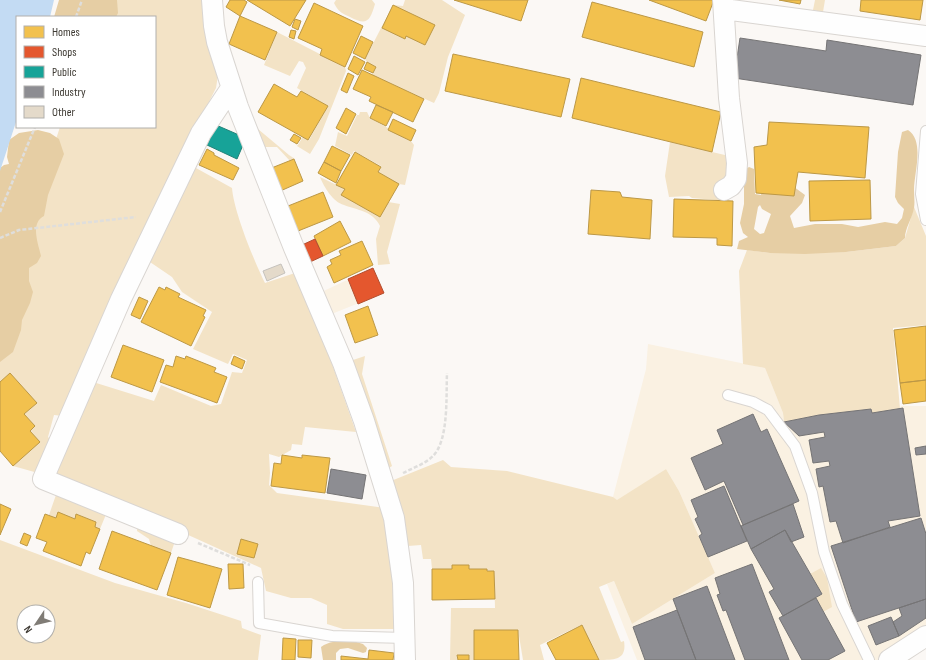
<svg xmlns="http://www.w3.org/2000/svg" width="926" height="660" viewBox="0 0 926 660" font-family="'Sofia Sans Condensed',sans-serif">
	<rect width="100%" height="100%" fill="#fbf8f5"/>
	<path fill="#faf1e2" d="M373,268L384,293L324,317L315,295Z
		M648,344L765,368L783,413L784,422L819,415L871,409L872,413L900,409L901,406H926V636L889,660H637L607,584L614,581L632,624L715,573L679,491L666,469L617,501L613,497L646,369Z"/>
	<path fill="#f3e3c6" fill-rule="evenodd" d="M104,0H204L218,75L216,88L111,296L81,365L84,367L63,416L54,415L48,437L53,443L38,473L13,466L39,442L30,431L35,426L24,414L37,403L10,373L0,382V309L60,127H155V17H98Z
		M336,0H372L375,4C370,21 367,26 350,17C341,13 338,11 334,3Z
		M405,0H442L465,15L448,57L439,93L434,103L372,75L376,67L367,62L365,59L393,5L403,6Z
		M815,0H825L823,12L813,10Z
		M277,32L345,67L346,71L319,139L310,154L297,146L303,137L309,140L328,106L297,88L306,68L303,62L299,61L290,76L264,65Z
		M360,112H367L370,118L411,141L414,145L405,185L399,184L378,172L381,166L354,151L352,155L335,146L338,132L347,136L357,115H359Z
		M258,129L289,155L295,159L290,161L277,147H262L255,131Z
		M670,142L729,156L727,170L728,201L692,198L689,196L669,197L665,176Z
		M196,168L232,188C234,212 254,261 265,283L295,273L325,344L356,432L305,427L302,445L292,444L291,450L279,457L269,454L270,473L269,485L277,493L385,508L392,538L397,629H343L327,624V605L311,598H291L266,591L261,568L56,475L93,382L154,401L161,385L211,406L221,404L232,372L242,373L247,360L233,354L228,364L193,349L212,312L182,292L172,277L147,260L190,172Z
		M320,177L345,189L342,194L400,204L387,252L390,264L378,265L376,239L380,226C373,211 357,210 344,205C333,202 324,187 320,177Z
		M914,207L926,236V325L893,328L900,409L872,413L871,409L819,415L784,422L783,413L765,368L743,364L739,271L747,250L770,253L846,252L896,246L905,238Z
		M365,356L362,374L392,466L389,468L353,360Z
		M443,460L451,467L507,471L613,497L617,500L666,469L679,491L715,573L632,624L614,581L599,587L621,642L624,641C627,660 615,660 599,660L581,625L540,645L544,660H523L518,630H474V660H450L451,608H495L494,571L469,569L468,565H452V569H432L431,559H423L421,545L408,546L391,481Z
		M57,492L107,512L100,529L95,527L96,522L77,514L75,519L58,513L56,518L49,515Z
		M137,526L176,538L171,553L151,546L149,539L137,531Z
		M0,540L115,583L186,603L241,621L242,628L261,635L258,660H0ZM24,612H48V636H24Z
		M821,568L827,578L832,607L823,612L816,598L822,594L810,574Z"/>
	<path fill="#e6cea4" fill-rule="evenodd" d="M59,0H117L118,13L116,17H54Z
		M38,130L50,133L59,139L64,154L48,195L44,216C30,223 38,243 41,256L37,263L29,268V281L33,292L30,303L22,320L21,330L13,352L0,362V168L4,165L9,164L7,157L9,140L19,133Z
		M908,130C925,141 914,173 914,190C914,196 915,202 914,208C912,219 905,228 905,238L896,246L846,252L805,254L770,253L737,249L739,241L748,237L743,233L740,223L744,204V177L746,169L749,167L754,169L755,194L761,195L762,188L786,181L805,195L802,203L790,216L794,228L815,224H842L858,227L885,222L897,224L902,218L904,209L898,203L895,197L898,152L902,132ZM760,205L762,209L771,214L764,233L760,234L754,229L758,207Z
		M346,639L363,644L367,648L366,652L363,653L348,648L340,649L336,653V660H323L321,647C329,641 337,642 346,639Z"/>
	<path fill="#c3dbf3" d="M0,0H54L50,17H17V119L0,171Z"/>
	<path fill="#f2c14e" stroke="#bc9846" d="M230,0H244L247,2L240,16L226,7Z
		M247,0H306L290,26Z
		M454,0H528L521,21Z
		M649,0H714L706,21Z
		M779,0H801L800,4Z
		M861,0H923L920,20L860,11Z
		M592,2L703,32L694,67L582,37Z
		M314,3L363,26L345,67L320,55L322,49L298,38Z
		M393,5L435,25L425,45L406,36L405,39L382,28Z
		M240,16L277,32L265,60L229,44Z
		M295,19L301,21L298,30L292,27Z
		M291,30L296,31L294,39L289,37Z
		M361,36L373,42L365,59L353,53Z
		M453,54L570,79L561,117L445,91Z
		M354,56L365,62L358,75L348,69Z
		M367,62L376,67L373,73L364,69Z
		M362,70L424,99L413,122L369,101L371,97L353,89Z
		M348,73L354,76L347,93L341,90Z
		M581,78L721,112L712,152L572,118Z
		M274,84L297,97L301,91L328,106L308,140L258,112Z
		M376,105L393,112L386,126L370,118Z
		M346,108L356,114L346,134L336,128Z
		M393,119L416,130L411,141L388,130Z
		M769,122L869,127L865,178L798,172L794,196L756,193L754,147L767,145Z
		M294,134L301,138L297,144L290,140Z
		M332,146L350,155L341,171L324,162Z
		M207,149L214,153V155L239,168L233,180L199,165Z
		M355,152L381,167L378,172L399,184L380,217L341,195L345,189L336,185Z
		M294,159L303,181L278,192L269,169Z
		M324,162L341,171L336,183L318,173Z
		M870,180L871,219L810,221L809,181Z
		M591,190L620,192L622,197L652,200L650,239L588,234Z
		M323,192L333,217L298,231L288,206Z
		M674,199L733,201L732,246L717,245V238L673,237Z
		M340,221L351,242L323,256L314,236Z
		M362,241L373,265L334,283L327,267L332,264L330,260L341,255L339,251Z
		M159,287L165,290L166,287L180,294L178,297L206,310L203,316L205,317L191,346L141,322Z
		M139,297L148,301L140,319L131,315Z
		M368,306L378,335L355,343L345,315Z
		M926,326V380L900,383L894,330Z
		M123,345L164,360L152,392L111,377Z
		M176,356L185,359L186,356L216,368L214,372L227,377L217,403L160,382L166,365L173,367Z
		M234,356L245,361L242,369L231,364Z
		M10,373L37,403L24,414L35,426L30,431L40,442L13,466L0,451V382Z
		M926,380V401L903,404L900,383Z
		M282,455L302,458V455L330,458L325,493L271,486L274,463L281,464Z
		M0,504L11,509L0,535Z
		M58,512L75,519L76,514L96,522L95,527L100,529L90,554L86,552L81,566L43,551L47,542L36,538L45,514L56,518Z
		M112,531L171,553L157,590L99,569Z
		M24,533L31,536L27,546L20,543Z
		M241,539L258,544L254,558L237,554Z
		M178,557L222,569L210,608L167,595Z
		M228,564H243L244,588L229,589Z
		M452,565H469V569H487V571H494L495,599L432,600V569H452Z
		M582,625L599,660H556L547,643Z
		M474,630H518L519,660H474Z
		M283,638L296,639L295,660H282Z
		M298,640H312L311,658L298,657Z
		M369,650L394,653L393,660H341V656L368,659Z
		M457,655H469V660H458Z"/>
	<path fill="#e4572e" stroke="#b24e2f" d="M315,239L323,256L310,262L302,245Z
		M373,268L384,293L358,304L348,279Z"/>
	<path fill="#17a398" stroke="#228379" d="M216,125L246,138L237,159L207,145Z"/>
	<path fill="#8d8d92" stroke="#757475" d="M740,38L826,51L827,40L921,55L913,105L734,78Z
		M903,408L920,516L888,521L890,527L843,543L836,521L830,522L823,486L819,487L816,469L830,466L829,461L813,463L809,440L825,437L824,432L799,436L784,422L819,415L871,409L872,413Z
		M753,414L761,432L767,429L799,501L743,525L724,481L705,490L691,458L723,444L717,430Z
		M926,446V454L916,455L915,448Z
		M331,469L366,475L362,499L327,493Z
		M724,486L747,541L708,557L699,536L702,534L695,519L698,517L691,500Z
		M793,504L804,537L791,542L785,530L751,549L741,526Z
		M921,518L926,534V599L856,622L831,546Z
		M785,530L822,594L783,616L769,592L774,589L751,549Z
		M752,564L789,660H745L726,610L723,611L717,595L720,594L715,578Z
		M707,586L735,660H696L673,599Z
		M816,598L845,651L828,660H802L779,618Z
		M926,599V618L899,636L893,622L902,616L899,608Z
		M677,610L696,660H645L633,627Z
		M891,617L899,636L876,645L868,626Z"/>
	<path fill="#e4daca" stroke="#c5c2bd" d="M281,264L285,273L267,281L263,271Z"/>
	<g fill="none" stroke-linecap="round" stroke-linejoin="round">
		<defs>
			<path id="service" d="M926,131L921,194L926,220
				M728,395L753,402L768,410L795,446L812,493L824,552L842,604L869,660
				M258,582L259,623L332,636L405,638"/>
			<path id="minor" d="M212,0L214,26L217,42L238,107L294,248L343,363L364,421L394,518L403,583L405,660
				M723,0L729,98L737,163L736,179L731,186L724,190
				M724,9L926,36
				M178,534L43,479L121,299L201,133L231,88
				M889,660L926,636"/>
		</defs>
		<use href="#service" stroke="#d9d5d1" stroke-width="12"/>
		<use href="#minor" stroke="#d9d5d1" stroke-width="22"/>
		<path stroke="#dfdedc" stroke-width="2.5" stroke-dasharray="4 2" stroke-linecap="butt" d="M76,17L82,0
			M0,212L35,127
			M0,238L19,230L136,217
			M403,473C413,468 425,464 433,456C449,440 446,395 447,373
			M198,543L250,565"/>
		<use href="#service" stroke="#fefefe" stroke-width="10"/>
		<use href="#minor" stroke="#fefefe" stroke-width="20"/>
	</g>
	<rect x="16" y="16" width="140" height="112" fill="#ffffff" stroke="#b1b0ad"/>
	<rect x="24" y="26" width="20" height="12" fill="#f2c14e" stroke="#b1b0ad"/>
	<text x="52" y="36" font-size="12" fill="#3d3932">Homes</text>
	<rect x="24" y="46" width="20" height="12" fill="#e4572e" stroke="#b1b0ad"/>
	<text x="52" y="56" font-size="12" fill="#3d3932">Shops</text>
	<rect x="24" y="66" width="20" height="12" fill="#17a398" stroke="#b1b0ad"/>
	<text x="52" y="76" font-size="12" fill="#3d3932">Public</text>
	<rect x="24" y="86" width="20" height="12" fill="#8d8d92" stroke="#b1b0ad"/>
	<text x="52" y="96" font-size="12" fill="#3d3932">Industry</text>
	<rect x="24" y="106" width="20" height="12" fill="#e4daca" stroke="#b1b0ad"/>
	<text x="52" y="116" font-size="12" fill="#3d3932">Other</text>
	<g transform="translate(36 624) rotate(235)"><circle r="19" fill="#ffffff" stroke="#b1b0ad"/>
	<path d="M0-3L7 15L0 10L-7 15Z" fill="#807c76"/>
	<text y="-6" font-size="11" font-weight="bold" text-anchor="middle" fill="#3d3932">N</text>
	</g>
</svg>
